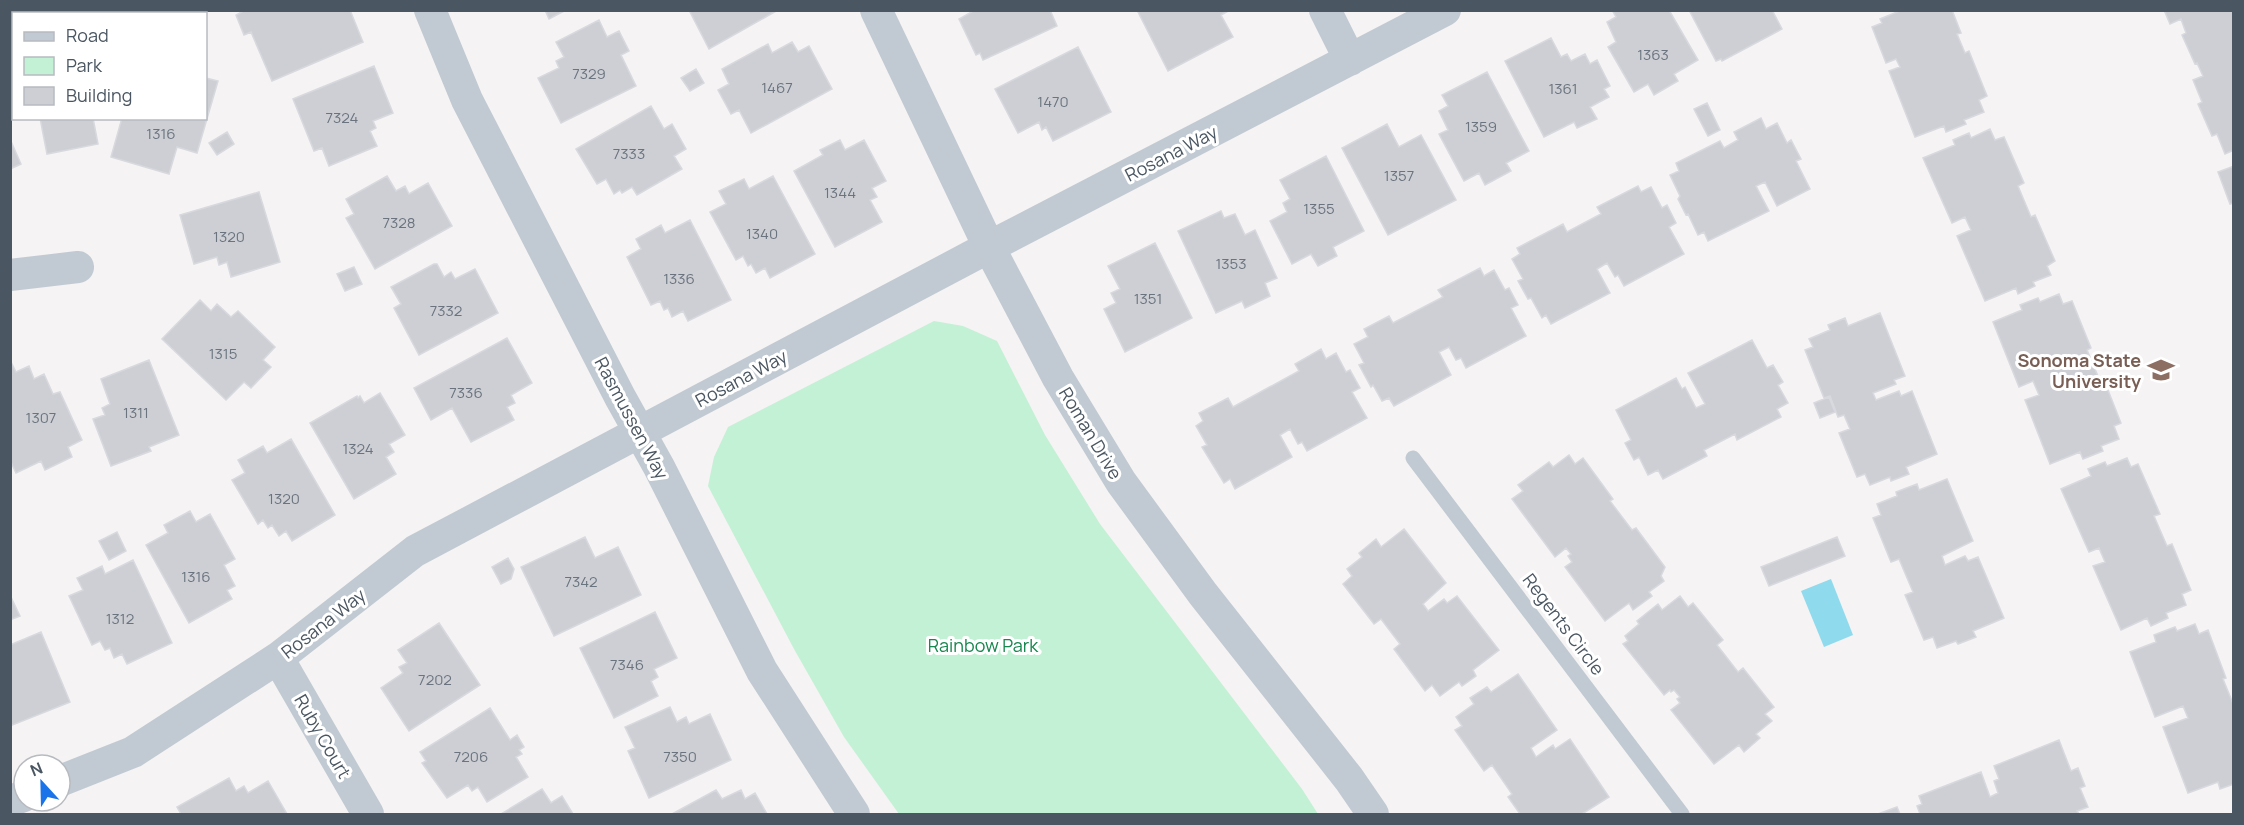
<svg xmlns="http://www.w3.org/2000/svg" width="2244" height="825" viewBox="0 0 2244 825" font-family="Manrope,sans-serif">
	<rect width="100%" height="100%" fill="#f5f3f3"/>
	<path fill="#c3f1d5" d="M934,321L963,326L997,341L1045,435L1100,524L1302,789L1318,814H899L844,737L794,649L708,486L714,457L728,427Z"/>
	<path fill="#90daee" d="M1831,579L1853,635L1824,647L1801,591Z"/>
	<path fill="#cdcfd5" stroke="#d7d9de" stroke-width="1.5" d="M245,10H350L363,42L272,81L251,32L244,35L236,15Z
		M545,10H566L549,19Z
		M689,10H778L709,49Z
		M975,10H1050L1057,26L983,60L980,53L976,55L959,19Z
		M1137,10H1230L1221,15L1233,37L1168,71Z
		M1612,10H1669L1698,60L1674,74L1678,81L1654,95L1648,84L1634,92L1608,47L1616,42L1607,22L1616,17Z
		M1689,10H1772L1782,29L1722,61L1721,59L1716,61Z
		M1902,10H1952L1961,33L1957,34L1965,53L1969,51L1987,96L1979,100L1984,112L1964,120L1966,124L1946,132L1944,126L1915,137L1889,71L1900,67L1896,59L1886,63L1872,27L1882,23L1880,19Z
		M2164,10H2234V150L2225,154L2217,134L2212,136L2198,104L2202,102L2193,80L2203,76L2197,63L2195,64L2182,35L2186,33L2181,19L2170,24Z
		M599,20L607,37L619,31L629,51L621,55L636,86L561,123L538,78L559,68L556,61L564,57L556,42Z
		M1551,38L1561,57L1567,54L1571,61L1585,54L1590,64L1597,60L1610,86L1604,89L1609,97L1590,107L1597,119L1577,128L1574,122L1544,137L1505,61Z
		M792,42L798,52L809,46L832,89L751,133L739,110L731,114L718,90L729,84L722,69L768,44L772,53Z
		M1078,47L1111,112L1053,141L1046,127L1042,130L1039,122L1018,133L995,89Z
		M374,66L393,113L373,121L376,128L370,131L377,146L329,166L322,148L314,151L293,99Z
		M696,69L704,83L690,91L681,78Z
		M1487,72L1529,151L1506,163L1511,171L1485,185L1479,173L1464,181L1439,134L1448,130L1439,111L1448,106L1442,95Z
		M206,78L218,81L197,153L177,147L169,174L111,157L122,118H206Z
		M1707,103L1720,130L1708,136L1694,109Z
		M651,106L664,129L672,124L686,149L674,156L682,169L637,195L632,187L622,193L620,190L614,194L606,179L597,184L576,149Z
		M40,118H93L98,144L47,154Z
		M1761,118L1766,129L1777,123L1787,143L1791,140L1801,159L1796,161L1810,189L1777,206L1765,182L1756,186L1769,211L1708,241L1704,232L1698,235L1688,214L1686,215L1678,199L1680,196L1670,175L1679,171L1676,163L1720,141L1724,148L1738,140L1734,132Z
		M1387,124L1399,147L1421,135L1456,200L1388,235L1342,148Z
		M1990,129L1995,140L2004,137L2024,183L2018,186L2031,217L2035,215L2055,261L2047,266L2051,275L2033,282L2035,286L2018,294L2016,288L1985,301L1957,236L1971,230L1965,217L1952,223L1923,158L1955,145L1953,140L1969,133L1971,138Z
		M227,132L234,144L217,155L209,143Z
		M10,139L21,164L10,169Z
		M840,140L845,150L864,140L886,181L872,188L877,197L870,200L882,222L835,247L794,171L823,155L820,150Z
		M1326,156L1364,231L1333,247L1337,256L1318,266L1311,254L1292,264L1270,221L1287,212L1283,203L1290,199L1280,180Z
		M2234,166V203L2230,204L2218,172Z
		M387,176L396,191L405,186L409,194L428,183L452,226L375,269L346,218L354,214L346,199Z
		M773,176L815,254L770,278L765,268L756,273L751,264L748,266L743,256L736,260L710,212L726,204L719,191L744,179L749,189Z
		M1638,186L1641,192L1651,187L1662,208L1667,205L1676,223L1669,227L1684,254L1624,286L1618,275L1615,277L1607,263L1597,269L1610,293L1551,324L1546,315L1542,318L1531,298L1528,299L1518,281L1523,279L1512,259L1520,254L1517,248L1563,224L1567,232L1601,214L1597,207Z
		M259,192L280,262L231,277L227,262L219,265L217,257L194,264L180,215Z
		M1221,211L1224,218L1235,214L1245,235L1255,230L1277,278L1265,283L1270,296L1245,308L1242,301L1216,313L1178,231Z
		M690,220L731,300L688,321L683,311L672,317L668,308L664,310L660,301L651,305L627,257L641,249L636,239L661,225L665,233Z
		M1155,243L1192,318L1125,352L1104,309L1116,303L1111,293L1120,289L1108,266Z
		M434,264H437L444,277L451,272L455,279L475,269L498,313L419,355L394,308L401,304L391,287Z
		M354,267L362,284L345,291L337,274Z
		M1480,268L1484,276L1494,270L1505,290L1509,288L1518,305L1511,308L1526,336L1466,368L1461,358L1456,360L1449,347L1439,352L1451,375L1394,406L1389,398L1382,401L1373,385L1371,387L1359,365L1364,363L1354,344L1368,337L1364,329L1389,316L1393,323L1443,297L1438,290Z
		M2059,294L2063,304L2072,301L2091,348L2087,350L2100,381L2104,380L2121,423L2114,426L2119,439L2101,446L2103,451L2083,459L2080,452L2050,464L2025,400L2039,395L2033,381L2019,387L1993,322L2022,310L2020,305L2038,298L2040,302Z
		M200,300L211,311L217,304L231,317L238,311L275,347L263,360L271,367L251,388L244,382L226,400L162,339Z
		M1880,313L1905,376L1894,380L1896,384L1873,393L1876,400L1899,391L1901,396L1912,391L1937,454L1906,467L1909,474L1891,481L1890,477L1870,485L1865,474L1857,477L1839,433L1850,429L1844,415L1838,417L1830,396L1824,398L1805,350L1813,347L1809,339L1830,330L1828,325L1845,318L1848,326Z
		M507,338L532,383L511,395L515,403L507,407L514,420L471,442L452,408L431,420L414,388Z
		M1752,340L1767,368L1773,365L1783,382L1778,385L1788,403L1777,409L1781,417L1737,440L1735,434L1704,450L1707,456L1663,479L1658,470L1648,475L1639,457L1634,460L1625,443L1631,440L1616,410L1676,378L1682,389L1685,387L1696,408L1705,404L1688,373Z
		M1321,349L1326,359L1336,353L1346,372L1350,370L1360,388L1352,392L1367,418L1307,451L1302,442L1298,444L1290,429L1280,435L1292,457L1235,489L1230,479L1224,483L1202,447L1207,445L1196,426L1203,421L1199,413L1228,398L1233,407L1299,371L1295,364Z
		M10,360L16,372L29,366L34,379L44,374L53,394L60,392L82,440L68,447L72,457L45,470L41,461L16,473L10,460Z
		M149,360L179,435L149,447L151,451L111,466L93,419L105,415L102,408L110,404L101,379Z
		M380,393L405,435L389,444L394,452L386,457L396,474L354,499L310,423L357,396L358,398L360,396L364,403Z
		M1829,397L1835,412L1820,418L1814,403Z
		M291,439L335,515L292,541L286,531L279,536L272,525L268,528L263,520L258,524L232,480L245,473L238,460L263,446L267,453Z
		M1569,455L1575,464L1583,458L1613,499L1610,501L1632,530L1636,528L1665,567L1661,576L1664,581L1649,592L1652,596L1633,610L1629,603L1605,621L1565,567L1572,562L1568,556L1571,554L1566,548L1555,557L1512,499L1523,491L1518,485L1549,462L1553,467Z
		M2127,458L2131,467L2138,464L2160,514L2154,516L2167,546L2172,544L2191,590L2182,594L2186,605L2166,613L2168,618L2151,626L2147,618L2121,630L2093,566L2105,562L2099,548L2089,552L2061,489L2091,476L2088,469L2105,462L2107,466Z
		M1947,479L1973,541L1942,556L1945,565L1965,556L1968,561L1978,557L2004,618L1973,631L1976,637L1958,644L1956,641L1937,648L1933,637L1924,640L1905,595L1913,592L1899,559L1891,562L1873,518L1881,515L1877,504L1897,496L1896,492L1917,484L1919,490Z
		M190,511L196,522L210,514L235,559L224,565L235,586L227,590L232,599L189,623L146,545L168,533L164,525Z
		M1404,529L1446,583L1423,604L1428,611L1444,599L1447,603L1457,596L1499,650L1473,670L1476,676L1462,686L1459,682L1440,696L1432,685L1425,691L1394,649L1400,644L1381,619L1374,624L1343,584L1352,576L1347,569L1362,557L1359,553L1376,539L1381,547Z
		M117,532L126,551L109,560L99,541Z
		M585,537L595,558L618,547L641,595L554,636L521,567Z
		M1837,537L1845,556L1769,586L1761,567Z
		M508,558L514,569L511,579L501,584L492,567Z
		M133,560L172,643L127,664L122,654L114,658L110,648L105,650L100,641L92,645L69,596L83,590L77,578L102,566L105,574Z
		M10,595L20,616L10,620Z
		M1680,596L1688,607L1693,603L1723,640L1717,645L1738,672L1743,668L1774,707L1765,714L1772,721L1756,734L1760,738L1744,752L1739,745L1714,764L1671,710L1680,703L1677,699L1680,697L1674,690L1671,692L1670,690L1664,695L1623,644L1628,641L1625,636L1639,624L1637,621L1658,604L1662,610Z
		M655,612L677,658L654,669L658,677L651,681L658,696L614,718L580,648Z
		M439,623L480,685L409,731L381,688L403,673L399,667L407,663L398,650Z
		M2195,624L2199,634L2208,630L2226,678L2223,679L2234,706V784L2220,789L2218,782L2188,793L2163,727L2188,718L2183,706L2155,717L2130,652L2156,642L2154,635L2175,627L2177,631Z
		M41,632L70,702L10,726V645Z
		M1518,674L1557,730L1531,748L1536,757L1553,745L1555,749L1570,739L1609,797L1582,814H1520L1508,797L1512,794L1492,765L1484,771L1455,730L1462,726L1456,717L1474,704L1470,698L1487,687L1491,692Z
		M670,707L677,722L686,717L689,724L710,714L731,760L649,798L628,751L635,748L625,727Z
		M490,708L510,740L517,735L524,747L519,750L522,754L516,757L528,777L487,802L478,787L472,791L468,785L447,798L422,763L426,761L420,752Z
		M2059,740L2071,771L2078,768L2085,786L2080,788L2088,807L2077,811L2079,814H1920L1917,806L1922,804L1919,796L1981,772L1990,797L1998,793L1994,781L1999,779L1994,766Z
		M229,778L236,791L244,786L248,793L268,781L287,814H181L177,807Z
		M542,789L551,803L562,796L573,814H501Z
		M716,790L722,799L741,790L745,799L755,793L767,814H672Z
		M1897,807L1900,814H1878Z"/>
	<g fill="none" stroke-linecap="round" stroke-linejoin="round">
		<path stroke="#c1cad2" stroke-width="15" d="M1413,458L1682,814"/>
		<path stroke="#c1cad2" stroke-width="32" d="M430,10L467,100L620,397L659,467L762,671L854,814
			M876,10L989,247L1058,378L1121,482L1203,594L1349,779L1373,814
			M1325,10L1350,60
			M10,275L78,267
			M278,658L368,814
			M60,781L133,752L278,658L415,551L989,247L1445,10
			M10,801L24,796"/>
	</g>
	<defs>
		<symbol id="university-bare" viewBox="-9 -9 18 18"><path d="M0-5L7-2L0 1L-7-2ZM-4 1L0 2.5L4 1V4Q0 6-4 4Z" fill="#8d6e63" stroke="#fff" stroke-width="2.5" paint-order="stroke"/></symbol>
	</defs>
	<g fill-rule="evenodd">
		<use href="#university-bare" x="2142" y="351" width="38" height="38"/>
	</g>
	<g text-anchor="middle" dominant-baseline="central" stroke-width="6" stroke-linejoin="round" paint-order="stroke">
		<g font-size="15" fill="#6b747e">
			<text x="1653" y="54">1363</text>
			<text x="589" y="73">7329</text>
			<text x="777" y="87">1467</text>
			<text x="1563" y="88">1361</text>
			<text x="1053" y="101">1470</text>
			<text x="342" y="117">7324</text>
			<text x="1481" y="126">1359</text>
			<text x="161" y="133">1316</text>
			<text x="629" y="153">7333</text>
			<text x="1399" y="175">1357</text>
			<text x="840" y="192">1344</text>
			<text x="1319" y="208">1355</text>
			<text x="399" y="222">7328</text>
			<text x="762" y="233">1340</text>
			<text x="229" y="236">1320</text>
			<text x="1231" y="263">1353</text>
			<text x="679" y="278">1336</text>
			<text x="1148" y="298">1351</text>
			<text x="446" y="310">7332</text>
			<text x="223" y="353">1315</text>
			<text x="466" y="392">7336</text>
			<text x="136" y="412">1311</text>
			<text x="41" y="417">1307</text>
			<text x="358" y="448">1324</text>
			<text x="284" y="498">1320</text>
			<text x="196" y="576">1316</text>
			<text x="581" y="581">7342</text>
			<text x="120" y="618">1312</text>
			<text x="627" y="664">7346</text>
			<text x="435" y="679">7202</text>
			<text x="471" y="756">7206</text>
			<text x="680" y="756">7350</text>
		</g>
		<g font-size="18" fill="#4a5661" stroke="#fff">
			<text transform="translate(1171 153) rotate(-27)">Rosana Way</text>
			<text transform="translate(741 378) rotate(-28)">Rosana Way</text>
			<text transform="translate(632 418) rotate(62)">Rasmussen Way</text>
			<text transform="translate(1091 433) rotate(59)">Roman Drive</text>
			<text transform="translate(323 623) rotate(-38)">Rosana Way</text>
			<text transform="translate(1564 624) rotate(53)">Regents Circle</text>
			<text transform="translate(323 736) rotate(60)">Ruby Court</text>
		</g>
		<g font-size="18" font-weight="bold" fill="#785e54" stroke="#fff" text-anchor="end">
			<text x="2141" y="360">Sonoma State<tspan x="2141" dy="21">University</tspan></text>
		</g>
		<g font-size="18" fill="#17864f" stroke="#fff">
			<text x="983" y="645">Rainbow Park</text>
		</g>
	</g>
	<rect width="2244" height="825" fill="none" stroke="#4a5661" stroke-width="24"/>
	<rect x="12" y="12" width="195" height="108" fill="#ffffff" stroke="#b7bbc0" stroke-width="1.5"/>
	<rect x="24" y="32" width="30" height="9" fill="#c1cad2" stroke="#b7bbc0" stroke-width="1.5"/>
	<text x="66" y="42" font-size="18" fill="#4a5661">Road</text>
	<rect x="24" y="57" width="30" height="18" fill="#c3f1d5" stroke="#b7bbc0" stroke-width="1.5"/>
	<text x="66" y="72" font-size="18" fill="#4a5661">Park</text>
	<rect x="24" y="87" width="30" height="18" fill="#cdcfd5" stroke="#b7bbc0" stroke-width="1.5"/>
	<text x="66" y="102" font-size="18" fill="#4a5661">Building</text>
	<g transform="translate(42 783) rotate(338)"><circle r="28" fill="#ffffff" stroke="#b7bbc0" stroke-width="1.5"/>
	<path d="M0-4.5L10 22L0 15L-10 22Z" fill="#1a73e8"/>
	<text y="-9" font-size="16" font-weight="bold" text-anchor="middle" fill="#4a5661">N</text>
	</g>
</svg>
